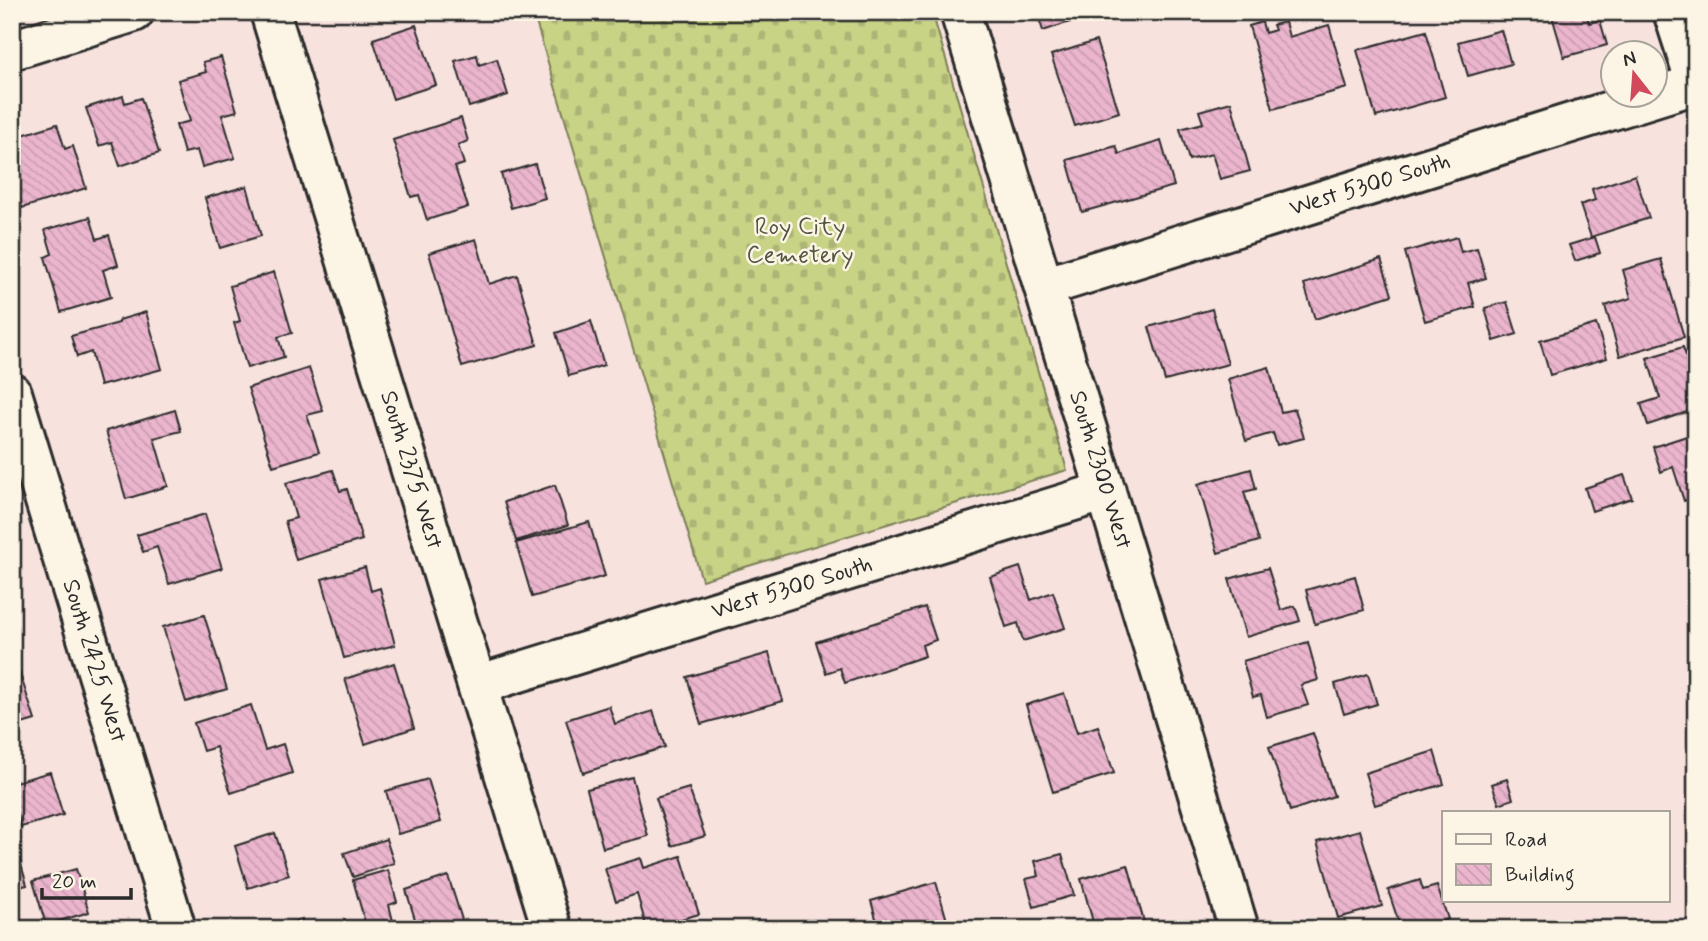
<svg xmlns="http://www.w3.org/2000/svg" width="1708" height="941" viewBox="0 0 1708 941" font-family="Mynerve,sans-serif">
	<defs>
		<pattern id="cemetery-stones" width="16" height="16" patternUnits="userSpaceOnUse" patternTransform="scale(1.75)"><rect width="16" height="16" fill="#c8d386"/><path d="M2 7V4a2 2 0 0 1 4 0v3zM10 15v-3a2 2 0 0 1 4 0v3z" fill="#acb574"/></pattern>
		<pattern id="building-back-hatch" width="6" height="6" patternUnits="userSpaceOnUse" patternTransform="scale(1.75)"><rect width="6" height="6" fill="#ebb5cd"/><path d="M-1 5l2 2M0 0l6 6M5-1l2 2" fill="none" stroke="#ca9cb0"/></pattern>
	</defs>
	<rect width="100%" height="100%" fill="#f7e2de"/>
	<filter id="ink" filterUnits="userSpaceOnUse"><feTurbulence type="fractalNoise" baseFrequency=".0143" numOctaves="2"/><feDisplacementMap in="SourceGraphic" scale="14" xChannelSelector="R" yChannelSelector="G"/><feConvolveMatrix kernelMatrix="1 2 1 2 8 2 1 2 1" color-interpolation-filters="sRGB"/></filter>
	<g filter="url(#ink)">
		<path fill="url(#cemetery-stones)" stroke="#7a7f58" stroke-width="2" d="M533,12H932L1067,470L702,580Z"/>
		<path fill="url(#building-back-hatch)" stroke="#2b2b2b" stroke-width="2" d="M1037,12H1097V13L1043,31Z
			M1564,12H1586L1589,23L1600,20L1607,45L1564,57L1552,16Z
			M1262,22L1265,33L1275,30L1273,25L1285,22L1289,37L1329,25L1347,88L1273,109L1249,26Z
			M416,25L436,85L393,99L373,39Z
			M1501,30L1511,64L1468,76L1458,42Z
			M1426,31L1445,97L1376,117L1357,50Z
			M1096,41L1119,112L1075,126L1051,55Z
			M477,55L479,65L497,59L508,95L469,107L455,61Z
			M221,57L237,111L222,115L235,158L202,167L197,150L184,153L176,125L190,121L178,80L206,72L203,62Z
			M123,96L125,103L141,98L159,153L120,166L112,142L99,146L86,108Z
			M1231,102L1250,171L1220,179L1212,154L1189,160L1180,129L1203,123L1199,111Z
			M461,118L468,141L458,145L464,164L455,167L468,207L427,220L419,195L411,197L393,140Z
			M57,124L65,149L73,146L86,188L22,208L12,176V165L20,163L13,138Z
			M1161,141L1174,186L1082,212L1067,160L1116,146L1119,154Z
			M535,164L545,198L511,208L501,174Z
			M1635,175L1649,218L1591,237L1580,205L1595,200L1592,189Z
			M247,186L261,236L220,248L205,198Z
			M90,217L97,239L109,235L118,265L103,270L111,297L61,312L45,257L52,254L45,230Z
			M1457,237L1461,252L1477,248L1486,278L1468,283L1475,307L1425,321L1405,252Z
			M1595,237L1600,253L1575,261L1569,245Z
			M476,239L489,284L517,275L537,345L462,367L429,253Z
			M1381,259L1392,295L1315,319L1304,284Z
			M1661,259L1684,337L1620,356L1605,306L1631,298L1623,270Z
			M274,272L292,333L278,337L284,357L247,368L234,323L240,321L230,286Z
			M1507,302L1517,334L1494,341L1485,308Z
			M1212,309L1228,364L1165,381L1149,327Z
			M146,312L162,369L100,386L91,352L77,357L71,336L119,323V320Z
			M591,321L604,365L569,376L556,333Z
			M1596,324L1607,358L1550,375L1540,341Z
			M1683,347L1696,385V409L1648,425L1641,404L1660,398L1647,358Z
			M1269,367L1281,412L1295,409L1304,438L1277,445L1273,433L1246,441L1228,379Z
			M309,368L323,411L307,415L319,452L273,466L248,388Z
			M175,410L181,431L154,438L168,486L126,499L106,431Z
			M1696,433V497L1684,501L1673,467L1661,472L1653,447Z
			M1251,469L1256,489L1244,492L1259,541L1218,553L1198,484Z
			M333,470L340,491L347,489L362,540L296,560L285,521L296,518L286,483Z
			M1624,475L1632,498L1592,511L1585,488Z
			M555,485L568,525L516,541L504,502Z
			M205,514L222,568L169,584L157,547L143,552L137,535Z
			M589,522L605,576L532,597L516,543Z
			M365,567L371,591L380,588L395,645L344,658L322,579Z
			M1020,567L1031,600L1053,592L1065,628L1023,641L1018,623L1006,627L990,577Z
			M1268,568L1281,610L1295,606L1300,621L1246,637L1229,579Z
			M1355,576L1364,610L1315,624L1306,590Z
			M925,607L936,640L922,645L925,656L845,683L840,668L826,673L816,642Z
			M204,615L227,689L186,702L163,627Z
			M1308,642L1318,680L1301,685L1308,705L1267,717L1261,695L1253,697L1243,661Z
			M769,653L783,701L701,724L687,677Z
			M394,663L414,728L365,744L345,679Z
			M19,671L35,720L12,727V673Z
			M1368,674L1377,704L1344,714L1335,684Z
			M1064,693L1077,733L1098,726L1114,773L1053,792L1026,705Z
			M251,705L265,750L283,744L292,773L231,793L216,747L203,751L194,723Z
			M609,706L615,724L653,711L665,747L583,773L566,720Z
			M1313,733L1334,796L1290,811L1269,747Z
			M1434,751L1444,784L1375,805L1365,773Z
			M50,772L63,815L21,827L17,813L12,814V783Z
			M632,777L648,836L603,848L587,789Z
			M428,779L441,822L398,834L386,791Z
			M1507,779L1513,799L1499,804L1492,784Z
			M689,788L705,836L672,846L656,798Z
			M1360,830L1382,906L1338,918L1317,842Z
			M275,833L289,875L248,888L235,846Z
			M386,839L394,863L353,877L344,853Z
			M18,854L27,885L12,889V856Z
			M1062,854L1074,895L1034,907L1026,879L1039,876L1035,861Z
			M681,856L699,914L647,929L637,894L616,901L605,869L641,858L644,868Z
			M1128,865L1146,929H1095L1081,879Z
			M76,869L89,912L46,925L33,881Z
			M388,870L397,902L389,905L393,921L367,929L353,880Z
			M448,876L465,929H418L406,890Z
			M1420,880L1423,890L1437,886L1448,919L1418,929H1401L1388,890Z
			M936,882L948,924L960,920L963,929H879L871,901Z
			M302,919L305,929H270Z"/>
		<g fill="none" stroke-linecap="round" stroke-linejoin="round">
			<defs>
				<path id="minor" d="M270,12L552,929
					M960,12L1239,929
					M1673,12L1696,83
					M12,50L134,12
					M1044,287L1696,84
					M12,393L176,929
					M477,685L1106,491"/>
			</defs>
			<use href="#minor" stroke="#2b2b2b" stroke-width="44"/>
			<use href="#minor" stroke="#fcf5e5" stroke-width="38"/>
		</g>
	</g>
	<g text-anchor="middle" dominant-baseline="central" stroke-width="5" stroke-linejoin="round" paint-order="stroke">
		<g font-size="24" fill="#2b2b2b" stroke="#fcf5e5">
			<text transform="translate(1370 185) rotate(-17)">West 5300 South</text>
			<text transform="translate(411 470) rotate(73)">South 2375 West</text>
			<text transform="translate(1100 470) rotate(73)">South 2300 West</text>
			<text transform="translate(792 588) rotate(-17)">West 5300 South</text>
			<text transform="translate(94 661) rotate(73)">South 2425 West</text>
		</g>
		<g font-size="24" fill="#525542" stroke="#fcf5e5">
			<text x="800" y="227">Roy City<tspan x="800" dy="28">Cemetery</tspan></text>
		</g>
	</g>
	<rect width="1708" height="941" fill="none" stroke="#fcf5e5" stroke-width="42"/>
	<rect x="21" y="21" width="1666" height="899" fill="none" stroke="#2b2b2b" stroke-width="2.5" filter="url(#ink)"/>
	<rect x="1442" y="811" width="228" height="91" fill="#fcf5e5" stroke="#a8a49b" stroke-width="2"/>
	<rect x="1456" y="834" width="35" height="10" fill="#fcf5e5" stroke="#a8a49b" stroke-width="2"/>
	<text x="1505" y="846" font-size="21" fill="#2b2b2b">Road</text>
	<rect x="1456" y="864" width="35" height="21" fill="url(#building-back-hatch)" stroke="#a8a49b" stroke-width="2"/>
	<text x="1505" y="881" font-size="21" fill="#2b2b2b">Building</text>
	<g transform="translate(1634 74) rotate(343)"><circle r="33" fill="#fcf5e5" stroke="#a8a49b" stroke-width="2"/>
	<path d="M0-5L12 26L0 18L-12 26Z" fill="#d1495b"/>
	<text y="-10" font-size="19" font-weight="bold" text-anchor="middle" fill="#2b2b2b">N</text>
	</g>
	<path d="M42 888v10h89v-10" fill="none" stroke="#2b2b2b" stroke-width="3.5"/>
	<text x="52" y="888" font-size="21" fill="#2b2b2b" stroke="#fcf5e5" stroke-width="5" paint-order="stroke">20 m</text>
</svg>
